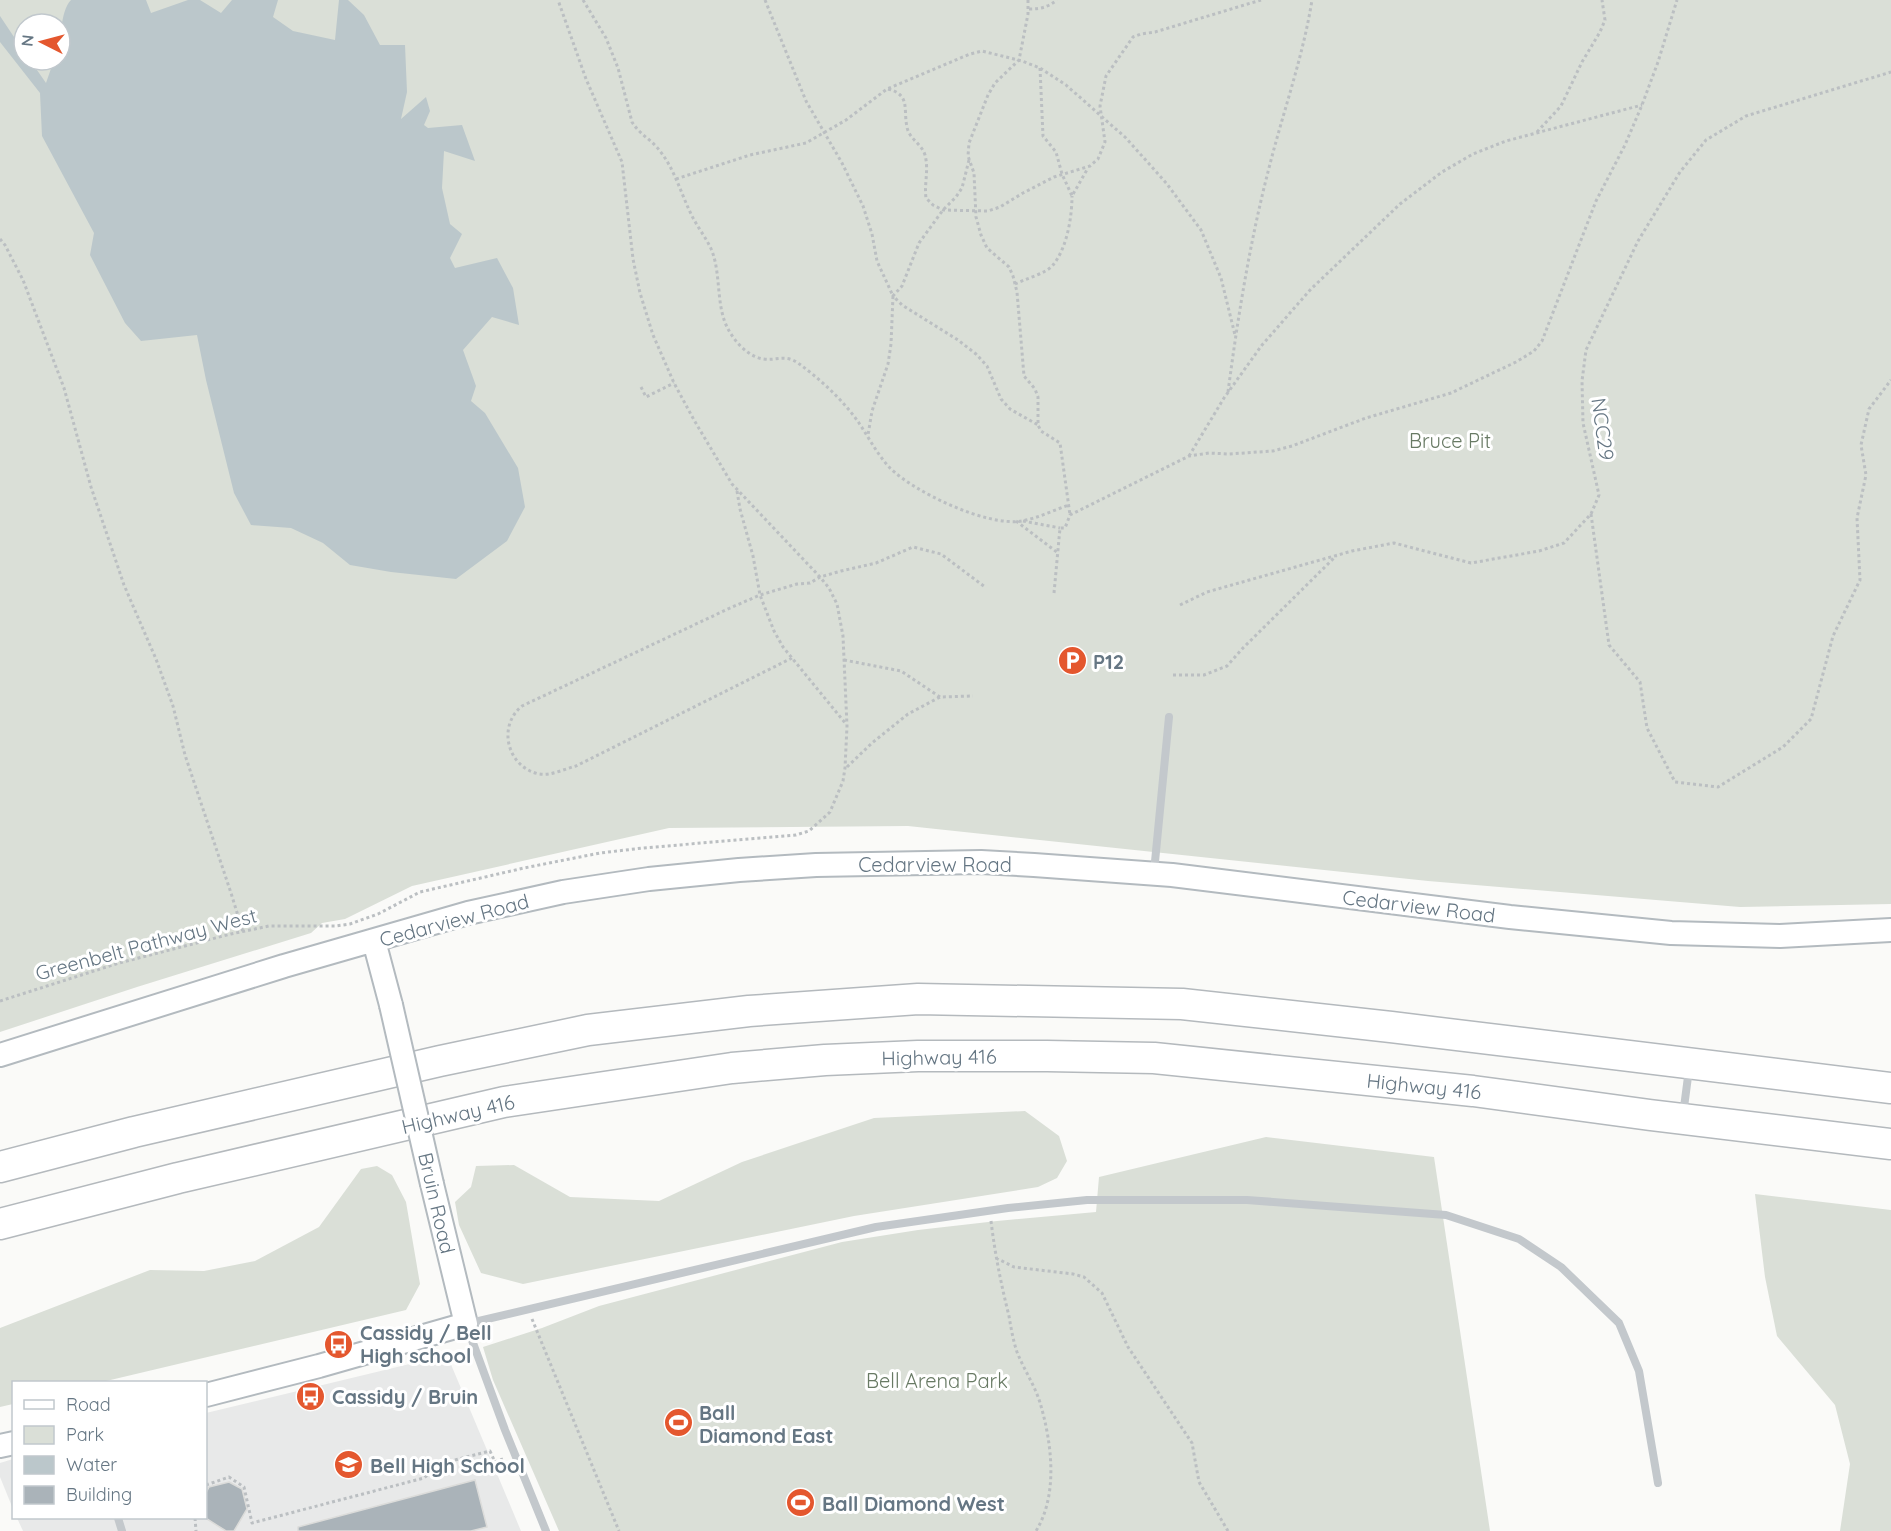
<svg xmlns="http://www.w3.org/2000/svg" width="1891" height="1531" viewBox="0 0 1891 1531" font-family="Quicksand,sans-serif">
	<rect width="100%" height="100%" fill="#fafaf8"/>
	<path fill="#e8e9e9" d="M447,1355L521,1531H23L17,1518H206V1413Z
		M13,1459H14L13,1509L0,1477V1463Z"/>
	<path fill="#dadfd7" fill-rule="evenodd" d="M0,0H1891V904L1740,907L1428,881L908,826L669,828L412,886L345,919L322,923L311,933L137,987L0,1032ZM24,24H60V60H24Z
		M1025,1111L1059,1136L1067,1161L1057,1178L1038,1187L854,1216L523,1284L481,1273L459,1225L455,1202L471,1187L476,1166L514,1165L570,1197L659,1201L742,1162L874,1118Z
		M1266,1137L1434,1157L1490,1531H559L493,1380L483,1347L542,1328L599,1306L842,1242L918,1230L997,1221L1096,1212L1099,1177Z
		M377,1166L392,1175L406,1202L420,1284L406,1310L102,1382H14L13,1404L0,1407V1328L150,1270L204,1271L255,1261L319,1227L361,1169Z
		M1755,1194L1891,1210V1531H1840L1850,1464L1835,1405L1777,1336L1765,1277Z"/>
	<path fill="#bbc7cb" d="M71,0H146L151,13L188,0H200L221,13L232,0H278L273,17L293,31L335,40L339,0H348L364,15L380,45H405L407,92L401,119L426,97L430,111L424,125L428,128L462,125L475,161L444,151L442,188L450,224L462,234L450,258L455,268L497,258L513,288L519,325L492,317L463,350L476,386L471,401L485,413L518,468L525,507L507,541L456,579L391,572L350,565L323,543L291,528L251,525L234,493L206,380L197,335L141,341L125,323L90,255L94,233L42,136L40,93L0,42V16L24,52V60H30L46,83L54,60H60C60,44 60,11 71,0Z"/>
	<path fill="#aab3b9" stroke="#dcdcda" stroke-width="1.5" d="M475,1480L487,1527L471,1531H298V1527Z
		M229,1482L242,1489L247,1509L234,1531H226L207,1519L206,1515V1493L209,1487Z"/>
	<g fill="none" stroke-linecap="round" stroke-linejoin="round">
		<defs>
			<path id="secondary" d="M374,941L391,1005
				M0,1055L284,966L468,913L563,892L649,879L739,870L816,865L981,862L1034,865L1172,875L1510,917L1671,933L1780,936L1891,930
				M206,1395L319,1366L466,1324L432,1184
				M0,1446L14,1443"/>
			<path id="highway" d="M0,1167L134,1132L440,1061L588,1030L749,1011L918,999L1182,1004L1391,1027L1891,1088
				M0,1224L178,1178L504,1102L732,1068L825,1060L918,1056H1047L1154,1058L1473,1091L1650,1115L1891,1144"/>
		</defs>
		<use href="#secondary" stroke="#b3babf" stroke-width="26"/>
		<use href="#highway" stroke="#b4b9bd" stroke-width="33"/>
		<path stroke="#bbbfc2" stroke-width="3" stroke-dasharray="3 3" stroke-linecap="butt" d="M583,0L606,38L618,68L632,122C639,134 652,140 660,151C675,170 681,194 692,216C698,228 707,239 712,251C721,275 716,304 727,327C734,341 747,356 763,359C776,361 785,354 798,363C820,379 843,400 859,423C869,438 877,454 890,468C914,492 987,527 1022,521C1038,518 1054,510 1069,505
			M765,0L806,101L842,163L863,206L872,234L877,261L893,296L891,344L888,364L872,411L868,435
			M1028,0V14L1019,60L995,83L988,95L969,143L968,156L974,173L976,217L981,235L987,248L1009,267L1013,276L1017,292L1024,376L1035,389L1038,397V425L1041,431L1060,443L1070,515
			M1029,9C1041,9 1048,7 1057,0
			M1040,68L1043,136L1056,152L1062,174L1072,196L1088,168
			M888,89C911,95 903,109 907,127C909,139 922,144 925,155C929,170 924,184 926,198L933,205L943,210L988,211L1000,207L1023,193L1054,177L1090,166L1098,159L1105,142L1100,106L1106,76L1133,37L1141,34L1155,32L1261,0
			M1537,132L1561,106L1582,62L1600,32L1605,20L1602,0
			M969,160L962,188L956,197L943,210L919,243L902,286L893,296L902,305L958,340L976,354L987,366L1001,399L1010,409L1038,425
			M676,179L750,155L806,143L846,120L887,89L970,54L982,51L1022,61L1040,68L1066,85L1126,138L1167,184L1201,230L1221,278L1235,335
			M0,239L5,245L23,280L64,388L91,487L124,585L156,659L173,706L185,755L231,893L243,932
			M1015,284C1025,279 1047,273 1053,265C1067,248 1072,217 1072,196
			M641,387L646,397L674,383
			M1228,392C1238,316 1250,241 1269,168C1283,112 1303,57 1312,0
			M1189,456L1224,398L1262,345L1311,289L1400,204L1442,172L1473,154L1506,141L1642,105
			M737,491L740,509L753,556L760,595L774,631L783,647L846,724
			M1591,514L1609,645L1640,682L1647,728L1675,782L1718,787L1783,747L1811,719L1833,636L1860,580L1857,518L1866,475L1861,445L1869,409L1891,380
			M1016,521L1058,553
			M1023,521L1060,528
			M1054,593L1060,528H1065L1070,515L1189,456L1209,453L1229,454L1273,451L1292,446L1366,418L1451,393L1516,362L1534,351L1542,341L1596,201L1625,145L1642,105L1658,62L1677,0
			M1180,605L1207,592L1352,551L1394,543L1471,563L1539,551L1564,543L1591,514L1599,495L1583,423L1582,381L1586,350L1638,241L1680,172L1706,140L1746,116L1891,72
			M792,658L576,766C564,769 551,776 539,774C507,767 497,726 522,706L730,608L760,595L797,584L810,583L820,577L841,571L876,563L913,547L941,554L985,587
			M844,660L901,671L940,697
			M1173,675H1204L1227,666L1243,648L1336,556
			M847,767L872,743L908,714L940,697L973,696
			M0,1001L119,963L231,934L269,926H336L350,924L378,914L420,892L524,868L600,853L643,848L796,835L809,831L830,812L843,781L845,768L847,726L843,636L837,604L829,588L820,577L732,484L694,420L674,383L653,335L640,293L633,259L622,162L586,79L558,0
			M991,1221C995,1254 1001,1284 1009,1316C1011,1328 1013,1340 1017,1352C1024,1370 1036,1387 1041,1406C1052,1445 1058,1495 1036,1531
			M996,1258L1014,1267L1073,1274L1084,1277L1102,1293L1128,1347L1192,1443L1199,1482L1228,1531
			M532,1319L619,1531
			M206,1485L229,1477L244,1487L252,1523L424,1478L439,1464L490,1451L495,1462L503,1459
			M195,1518L196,1531"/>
		<path stroke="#c3c8cc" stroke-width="8" d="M1154,872L1169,717
			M1683,1115L1689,1069
			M118,1518L122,1531
			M546,1531L505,1430L466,1324L876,1227L1008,1208L1087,1200H1247L1446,1215L1519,1239L1561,1267L1619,1323L1639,1371L1658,1483"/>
		<use href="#secondary" stroke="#fff" stroke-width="22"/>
		<use href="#highway" stroke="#fff" stroke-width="30"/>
		<defs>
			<path id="secondary-bridge" d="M391,1005L432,1184"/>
		</defs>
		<use href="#secondary-bridge" stroke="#b3babf" stroke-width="26" stroke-linecap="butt"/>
		<use href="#secondary-bridge" stroke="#fff" stroke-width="22"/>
	</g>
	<defs>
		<symbol id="parking-disc" viewBox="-11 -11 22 22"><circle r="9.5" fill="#e4572e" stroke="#fff"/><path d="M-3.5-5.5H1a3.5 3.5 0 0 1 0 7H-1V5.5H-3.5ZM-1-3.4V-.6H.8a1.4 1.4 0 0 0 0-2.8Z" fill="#fff"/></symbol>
		<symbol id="bus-disc" viewBox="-11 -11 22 22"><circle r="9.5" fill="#e4572e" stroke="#fff"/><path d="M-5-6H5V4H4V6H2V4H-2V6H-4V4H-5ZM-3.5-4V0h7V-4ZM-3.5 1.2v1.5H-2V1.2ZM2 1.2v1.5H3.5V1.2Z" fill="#fff"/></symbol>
		<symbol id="stadium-disc" viewBox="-11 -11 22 22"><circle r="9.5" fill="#e4572e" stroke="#fff"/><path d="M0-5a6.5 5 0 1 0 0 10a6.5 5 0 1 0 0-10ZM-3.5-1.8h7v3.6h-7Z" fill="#fff"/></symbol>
		<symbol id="school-disc" viewBox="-11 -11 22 22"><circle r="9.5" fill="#e4572e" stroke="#fff"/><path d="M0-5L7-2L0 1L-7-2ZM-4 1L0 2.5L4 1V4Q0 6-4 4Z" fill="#fff"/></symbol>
	</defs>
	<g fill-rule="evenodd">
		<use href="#parking-disc" x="1056" y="644" width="33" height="33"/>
		<use href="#bus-disc" x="322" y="1328" width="33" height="33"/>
		<use href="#bus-disc" x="294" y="1380" width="33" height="33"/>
		<use href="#stadium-disc" x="662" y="1406" width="33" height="33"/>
		<use href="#school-disc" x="332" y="1448" width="33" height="33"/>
		<use href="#stadium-disc" x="784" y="1486" width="33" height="33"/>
	</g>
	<g text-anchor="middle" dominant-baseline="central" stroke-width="6" stroke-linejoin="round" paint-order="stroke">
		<g font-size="20" fill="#657683" stroke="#fff">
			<text transform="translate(1603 429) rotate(82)">NCC29</text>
			<text x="935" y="864">Cedarview Road</text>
			<text transform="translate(1419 906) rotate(7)">Cedarview Road</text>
			<text transform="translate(454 920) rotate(-15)">Cedarview Road</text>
			<text transform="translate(146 944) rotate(-15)">Greenbelt Pathway West</text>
			<text transform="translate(939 1057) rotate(-1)">Highway 416</text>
			<text transform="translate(1424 1086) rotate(6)">Highway 416</text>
			<text transform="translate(458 1114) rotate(-13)">Highway 416</text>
			<text transform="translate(437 1203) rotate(77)">Bruin Road</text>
		</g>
		<g font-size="20" fill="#687a64" stroke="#fff">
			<text x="1450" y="440">Bruce Pit</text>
			<text x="937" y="1380">Bell Arena Park</text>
		</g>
		<g font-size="20" font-weight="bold" fill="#657683" stroke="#fff" text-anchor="start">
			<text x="1093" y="661">P12</text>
			<text x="360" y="1332">Cassidy / Bell<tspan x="360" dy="23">High school</tspan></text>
			<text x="332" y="1396">Cassidy / Bruin</text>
			<text x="699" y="1412">Ball<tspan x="699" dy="23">Diamond East</tspan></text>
			<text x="370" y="1465">Bell High School</text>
			<text x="822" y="1503">Ball Diamond West</text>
		</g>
	</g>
	<rect x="12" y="1381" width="195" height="138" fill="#ffffff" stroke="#c1c8cd" stroke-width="1.5"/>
	<rect x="24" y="1400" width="30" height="9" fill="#ffffff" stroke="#c1c8cd" stroke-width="1.5"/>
	<text x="66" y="1411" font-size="18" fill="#657683">Road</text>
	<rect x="24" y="1426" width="30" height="18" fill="#dadfd7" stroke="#c1c8cd" stroke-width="1.5"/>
	<text x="66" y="1441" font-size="18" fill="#657683">Park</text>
	<rect x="24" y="1456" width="30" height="18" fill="#bbc7cb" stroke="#c1c8cd" stroke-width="1.5"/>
	<text x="66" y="1471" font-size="18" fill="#657683">Water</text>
	<rect x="24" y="1486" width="30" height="18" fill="#aab3b9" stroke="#c1c8cd" stroke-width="1.5"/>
	<text x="66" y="1501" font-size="18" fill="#657683">Building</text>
	<g transform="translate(42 42) rotate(276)"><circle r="28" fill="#ffffff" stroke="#c1c8cd" stroke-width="1.5"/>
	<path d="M0-4.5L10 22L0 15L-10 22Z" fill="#e4572e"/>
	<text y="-9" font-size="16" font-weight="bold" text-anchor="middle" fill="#657683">N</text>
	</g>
</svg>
